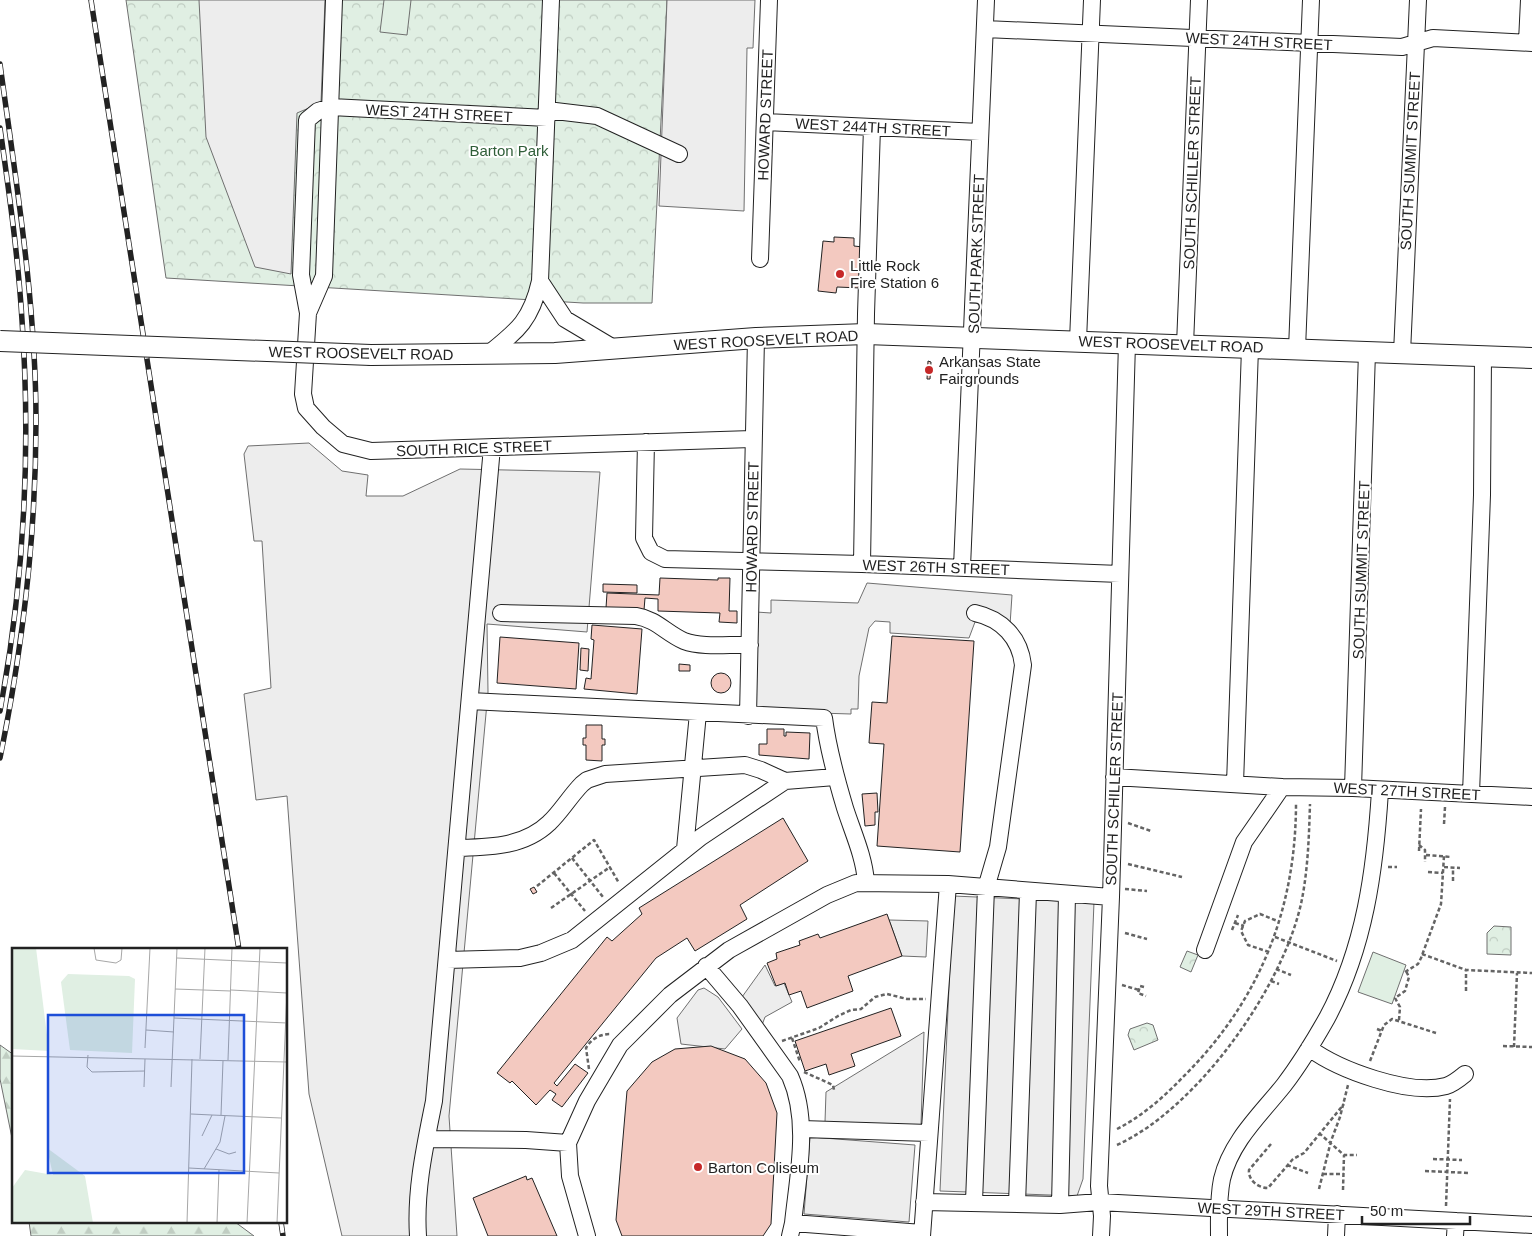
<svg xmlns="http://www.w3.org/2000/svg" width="1532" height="1236" viewBox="0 0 1532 1236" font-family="Arial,sans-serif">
	<defs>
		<pattern id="forest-firs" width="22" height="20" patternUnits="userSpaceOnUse" patternTransform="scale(1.25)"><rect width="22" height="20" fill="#e0efe3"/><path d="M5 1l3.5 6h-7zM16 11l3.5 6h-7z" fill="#c0cdc2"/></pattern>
		<pattern id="park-crowns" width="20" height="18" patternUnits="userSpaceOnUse" patternTransform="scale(1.25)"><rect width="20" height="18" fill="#e0efe3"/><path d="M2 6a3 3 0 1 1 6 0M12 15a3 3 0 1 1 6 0" fill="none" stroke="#c0cdc2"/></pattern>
	</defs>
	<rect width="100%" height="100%" fill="#fff"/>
	<path fill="url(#forest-firs)" stroke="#6f6f6f" d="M0,1045L14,1055V1148L0,1079Z
		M29,1222H235L254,1236H31Z"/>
	<path fill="url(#park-crowns)" stroke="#6f6f6f" d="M126,0H667L652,303H583L166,278Z
		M1494,926L1511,927V955L1487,954V933Z
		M1187,951L1198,955L1191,972L1180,967Z
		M1147,1023L1153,1025L1158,1040L1134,1050L1128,1035L1130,1029Z"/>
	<path fill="#e0efe3" stroke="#6f6f6f" d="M384,0H411L407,35L380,32Z
		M1373,952L1406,965L1392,1004L1358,992Z"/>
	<path fill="#ededed" stroke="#6f6f6f" d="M199,0H325L321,103L297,113L291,274L255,267L206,137Z
		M667,0H755L753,48H747L744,211L659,206Z
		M309,443L342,471L368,475L366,496H403L460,469L600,472L587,632L487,624L488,692L449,1116L457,1236H342L309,1094L287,796L256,800L244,694L271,688L262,541H254L244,454L248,446Z
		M867,583L1012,595L1010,625L975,622L969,638L890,633V622L875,621L869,628L859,676L858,709H851V714L753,711L756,612L771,613V600L858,603Z
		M953,896L1094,902L1083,1179L1077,1196L940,1191Z
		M889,920L928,921L926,957L902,956Z
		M765,965L775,986L784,983L792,1002L765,1017L762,1025L742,997Z
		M704,988L718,997L742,1029L725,1049L681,1044L677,1018L698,990Z
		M924,1032L921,1125L825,1122L826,1092Z
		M810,1137L915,1145L909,1222L804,1214Z"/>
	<path fill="#f3c9c0" stroke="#222" d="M834,237L854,238V246L863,247L861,288L837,287L836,293L818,291L823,241L834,242Z
		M928,361L931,362L930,379H927Z
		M660,578L718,580V578H730L729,611H737V623L719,622L720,613L658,611V599L645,598L644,610L606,608L607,593L659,595Z
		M603,584L637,585V593L603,592Z
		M592,625L642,629L637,694L584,689L586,678L591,679L594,640L591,639Z
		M892,636L974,641L960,852L877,846L884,744L869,743L872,702L887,703Z
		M500,637L579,643L576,689L497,683Z
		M581,648L589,649L588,671L580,670Z
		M679,664L690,665V671H679Z
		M711 683a10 10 0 1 1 20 0a10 10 0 1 1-20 0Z
		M586,725H602V739H605V745H602V761L586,760V745H583V738H586Z
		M767,729H784V736H786V732L810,733L809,759L759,755V744H767Z
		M877,793L878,812H875V825L865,826L862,794Z
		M783,818L808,861L740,905L747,919L695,951L687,938L656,958L554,1083L557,1086L575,1064L588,1073L562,1107L552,1100L556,1094L550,1090L536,1105L512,1081L510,1083L497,1073L607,937L612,941L642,914L639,908Z
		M534,887L537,892L533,894L530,889Z
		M887,914L902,956L848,976L853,991L807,1008L801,991L789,995L785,983L776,986L767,963L777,959L776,953L800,945L799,941L818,934L820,938Z
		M891,1008L901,1036L851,1054L855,1066L829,1075L826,1064L805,1071L795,1041Z
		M711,1046L745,1059L766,1083L777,1113L771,1224L763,1236H622L616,1220L627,1091L652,1062L675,1049Z
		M526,1176L527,1180L532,1178L557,1236H488L473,1198Z"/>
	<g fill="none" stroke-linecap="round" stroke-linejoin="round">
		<defs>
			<path id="minor" d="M985,29L1402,47L1433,38L1532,43
				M1527,42L1529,0
				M547,110L597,116L679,154
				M547,118L331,107L318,111L307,120L301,275L308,313L303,394L306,408L323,427L343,444L371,451L752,439
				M765,122L980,132
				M760,259L769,0
				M540,281L565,319L617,350
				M308,313L324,276L334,0
				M1078,341L1092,0
				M1185,345L1199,0
				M1297,349L1311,0
				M1402,353L1418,0
				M487,355C517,331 531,321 540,281L551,0
				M646,442L644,538L651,552L665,559L862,564L1120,574
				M862,564L866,314L872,127
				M962,567L986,0
				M501,613L636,616C656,619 666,633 684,641C703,648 730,644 750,645
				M470,701L824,718C828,749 836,778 845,808C853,833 864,856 866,882
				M748,716L756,338
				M1114,777L1282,787
				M1235,784L1250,348
				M1353,788L1367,352
				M1471,794L1482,495L1483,356
				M457,848C490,847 524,847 549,823C561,812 570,796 582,784L587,780L605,774L745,765L761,770L785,781L835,777
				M685,849L698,713
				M1205,950L1244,842L1282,787L1353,788L1532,797
				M447,960L520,958L541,953L572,940L701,837L785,781
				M706,966L740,1006L790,1076C810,1121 798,1175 793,1223L790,1236
				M1309,1048C1339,1070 1409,1096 1446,1086C1453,1084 1459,1079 1465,1074
				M802,1129L929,1133
				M427,1139L526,1140L568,1143
				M924,1202L1060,1205L1099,1202L1532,1225
				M974,1202L986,888L998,847L1023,665C1020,638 1002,619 975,613
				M1017,1204L1028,892
				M1060,1205L1067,895
				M793,1223L922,1233
				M418,1236C415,1190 425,1146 434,1101L492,447
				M587,1236L570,1176L568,1143L587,1101L620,1045L670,995L729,950L827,895L856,883L948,884L1111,897
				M922,1236L948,884
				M1101,1236L1102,1216L1099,1186L1111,897L1127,343
				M1219,1236C1219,1217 1218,1198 1222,1179C1231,1141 1261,1114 1284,1085C1300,1064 1314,1041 1327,1018C1365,947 1375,870 1380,791
				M1336,1236L1337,1214
				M1455,1236L1456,1221"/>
			<path id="major" d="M371,355L555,353L756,338L866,334L1532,358"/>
		</defs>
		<use href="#minor" stroke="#222" stroke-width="18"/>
		<use href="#major" stroke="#222" stroke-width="22"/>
		<path stroke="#646464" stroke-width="2.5" stroke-dasharray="4 2.5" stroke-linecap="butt" d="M1128,823L1151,831
			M1444,824L1445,807
			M1419,845L1425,850V862
			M1419,851L1421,809
			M1426,855L1451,857
			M572,858L603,897
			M1128,864L1182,877
			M1388,867H1397
			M1444,867L1460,868
			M1428,872L1443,873
			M554,873L585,911
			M1453,881V868
			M537,886L594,840L619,883
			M1125,889L1147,891
			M551,908L610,867
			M1235,923L1244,926
			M1232,930L1238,915
			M1125,933L1147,939
			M1275,937L1337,961
			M1269,952L1248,945L1241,931L1245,921L1260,914L1280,922
			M1422,954L1466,970L1532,973
			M1276,969L1291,975
			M1405,972L1418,964L1421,958L1441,904L1444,856
			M1271,981L1279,984
			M1122,985L1139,990
			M1144,987L1140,986L1138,993L1146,996
			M1466,991V970
			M1399,1020L1400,1007L1395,998L1405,991L1409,977L1406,971
			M1377,1029L1382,1031
			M792,1038L800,1062
			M782,1041L819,1028L838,1016L851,1010L861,1009L875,997L887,994L907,999H926
			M1503,1046L1532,1047
			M1514,1047L1517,973
			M1370,1061L1384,1025L1392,1019L1436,1033
			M589,1069L586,1048C591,1039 600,1034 610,1034
			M804,1072L833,1085L834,1090
			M1117,1129C1141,1117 1164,1097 1183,1077C1259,1002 1296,910 1296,803
			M1319,1133L1344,1155H1357
			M1271,1144L1249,1170C1248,1180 1258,1188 1268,1188L1293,1159L1304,1153L1344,1104
			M1117,1145C1198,1108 1285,985 1302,899C1308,868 1309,836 1310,804
			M1433,1159L1462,1160
			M1287,1165L1308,1173
			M1425,1171L1470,1173
			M1323,1174H1344
			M1319,1189L1331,1141L1340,1117L1348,1085
			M1343,1190L1344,1155
			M1446,1206L1450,1099"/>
		<use href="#minor" stroke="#fff" stroke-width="16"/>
		<use href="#major" stroke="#fff" stroke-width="20"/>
		<defs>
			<path id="rail" d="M91,0L239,950
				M0,64C16,182 36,302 36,421C36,535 23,646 0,758
				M0,128C9,192 18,255 22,320C31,451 24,582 0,711
				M281,1222L283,1236"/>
		</defs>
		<use href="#rail" stroke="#222" stroke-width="5.5"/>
		<use href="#rail" stroke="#fff" stroke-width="4" stroke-dasharray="11" stroke-linecap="butt"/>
		<defs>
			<path id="major-bridge" d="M0,341L371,355"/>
		</defs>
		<use href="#major-bridge" stroke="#222" stroke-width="22" stroke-linecap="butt"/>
		<use href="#major-bridge" stroke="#fff" stroke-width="20"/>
	</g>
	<g fill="#c62828" stroke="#fff" stroke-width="2">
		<circle cx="840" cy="274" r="5"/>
		<circle cx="929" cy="370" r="5"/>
		<circle cx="698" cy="1167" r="5"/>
	</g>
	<g text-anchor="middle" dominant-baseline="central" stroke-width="4" stroke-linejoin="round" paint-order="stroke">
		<g font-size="15" fill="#222" stroke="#fff">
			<text transform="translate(1259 41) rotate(3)">WEST 24TH STREET</text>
			<text transform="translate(439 113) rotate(3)">WEST 24TH STREET</text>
			<text transform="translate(765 115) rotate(-88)">HOWARD STREET</text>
			<text transform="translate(873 127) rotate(3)">WEST 244TH STREET</text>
			<text transform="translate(1410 161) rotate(-87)">SOUTH SUMMIT STREET</text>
			<text transform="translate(1192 173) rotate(-88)">SOUTH SCHILLER STREET</text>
			<text transform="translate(976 254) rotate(-88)">SOUTH PARK STREET</text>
			<text transform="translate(766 340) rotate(-3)">WEST ROOSEVELT ROAD</text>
			<text transform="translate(1171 344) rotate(2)">WEST ROOSEVELT ROAD</text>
			<text transform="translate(361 353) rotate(1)">WEST ROOSEVELT ROAD</text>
			<text transform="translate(474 448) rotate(-2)">SOUTH RICE STREET</text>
			<text transform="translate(752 527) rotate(-89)">HOWARD STREET</text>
			<text transform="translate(936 567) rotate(2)">WEST 26TH STREET</text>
			<text transform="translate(1361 570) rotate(-88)">SOUTH SUMMIT STREET</text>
			<text transform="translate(1114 789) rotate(-88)">SOUTH SCHILLER STREET</text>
			<text transform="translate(1407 791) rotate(3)">WEST 27TH STREET</text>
			<text transform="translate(1271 1211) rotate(3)">WEST 29TH STREET</text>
		</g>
		<g font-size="15" fill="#2f5e38" stroke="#fff">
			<text x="509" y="150">Barton Park</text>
		</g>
		<g font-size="15" fill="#222" stroke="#fff" text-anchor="start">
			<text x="850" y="265">Little Rock<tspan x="850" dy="17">Fire Station 6</tspan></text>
			<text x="939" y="361">Arkansas State<tspan x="939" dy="17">Fairgrounds</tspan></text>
			<text x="708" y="1167">Barton Coliseum</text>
		</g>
	</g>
	<g transform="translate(12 948)">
		<rect width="275" height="275" fill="#fff"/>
		<path d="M35,200L73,228L81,275H0V240L13,222L41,227Z" fill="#e0efe3"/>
		<path d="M0,0H24L37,103L0,101Z" fill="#e0efe3"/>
		<path d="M56,26L117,28L123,31L120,105L58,102L49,34Z" fill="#e0efe3"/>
		<path d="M102,28L108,30L106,51L83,47L92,32Z" fill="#e0efe3"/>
		<path fill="none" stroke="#a7a7a7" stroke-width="1" d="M82,0L84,12L104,15L109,12L110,0M165,10L275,15M163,41L219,43M219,42L275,45M162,70L275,75M134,82L162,84M133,100L138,0M76,107L75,119L80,124L133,123M0,108L275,114M188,111L193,0M216,112L220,0M132,139L133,111M159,139L165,0M179,166L200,167M209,167L211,113M190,188L200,167L269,170M204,201L217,206L224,204M177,220L267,225M192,221L208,194L213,168M175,275L180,111M205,275L207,222M235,275L248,0M265,275L275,43"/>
		<path fill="#1d4ed8" fill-opacity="0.15" stroke="#1d4ed8" stroke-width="2.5" d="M36,67H232V225H36Z"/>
		<rect width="275" height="275" fill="none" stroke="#222" stroke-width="2.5"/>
	</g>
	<path d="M1362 1216v8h108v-8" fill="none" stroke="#222222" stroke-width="2.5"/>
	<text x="1370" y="1216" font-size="15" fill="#222222" stroke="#ffffff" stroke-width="4" paint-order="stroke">50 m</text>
</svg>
